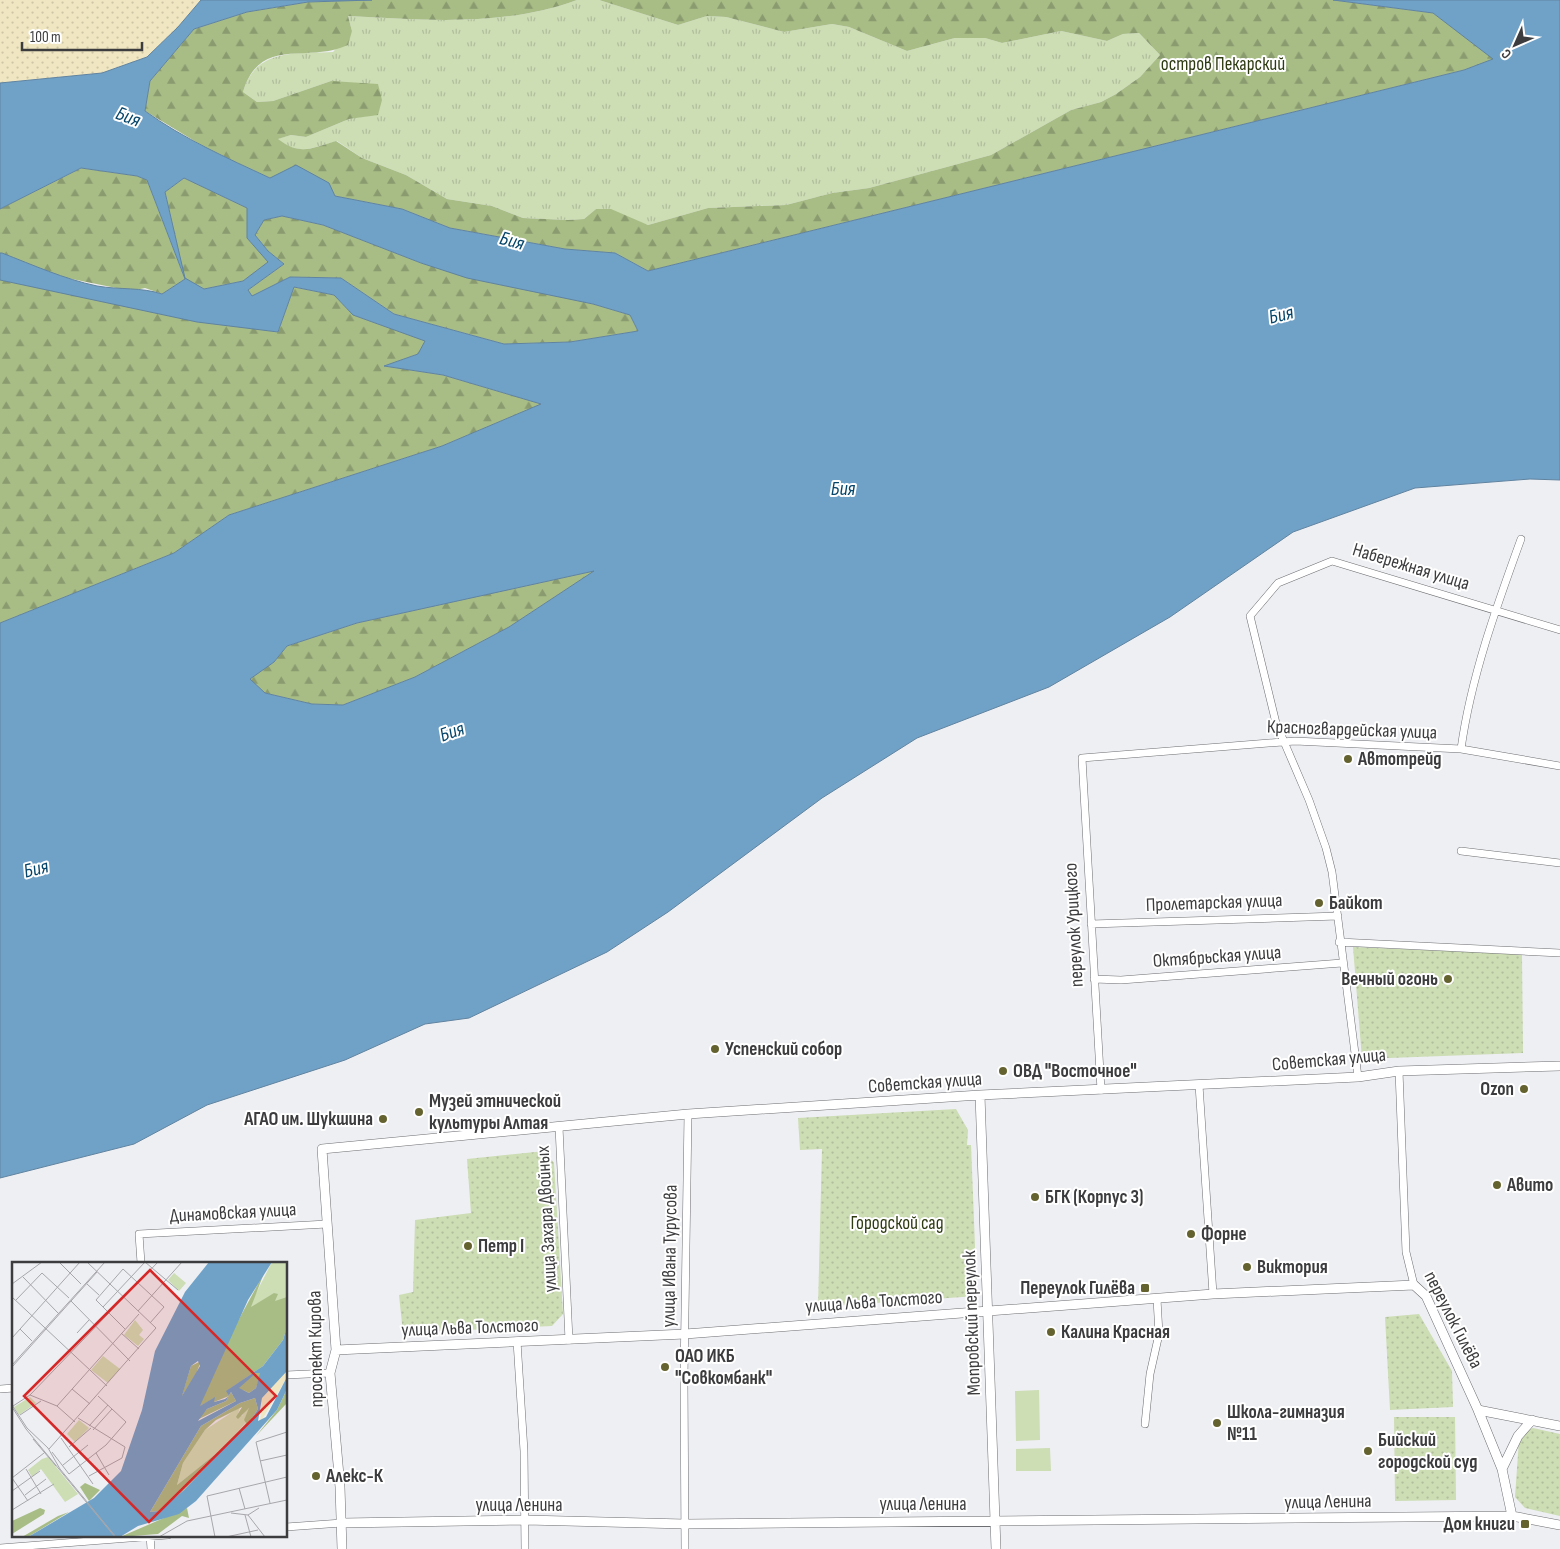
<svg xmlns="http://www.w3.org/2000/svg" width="1560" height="1549" viewBox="0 0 1560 1549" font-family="'Sofia Sans Condensed',sans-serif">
	<defs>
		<pattern id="grass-tufts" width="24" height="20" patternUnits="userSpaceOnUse" patternTransform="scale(1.25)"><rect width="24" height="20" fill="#cdddb4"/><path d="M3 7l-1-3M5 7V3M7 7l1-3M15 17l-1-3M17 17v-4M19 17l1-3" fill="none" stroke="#b1bf9c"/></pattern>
		<pattern id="forest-firs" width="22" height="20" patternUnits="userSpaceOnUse" patternTransform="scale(1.25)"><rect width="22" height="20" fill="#a8bd86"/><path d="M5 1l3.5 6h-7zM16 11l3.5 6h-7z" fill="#8a9b6f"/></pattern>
		<pattern id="sand-dots" width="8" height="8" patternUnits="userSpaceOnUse" patternTransform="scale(1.25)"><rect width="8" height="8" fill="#f0e6c1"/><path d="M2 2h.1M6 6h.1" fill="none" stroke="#cfc6a7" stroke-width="1.8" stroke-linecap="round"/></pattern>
		<pattern id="park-dots" width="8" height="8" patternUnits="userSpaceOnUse" patternTransform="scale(1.25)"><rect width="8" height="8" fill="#cdddb4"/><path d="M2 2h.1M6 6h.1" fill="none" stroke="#b1bf9c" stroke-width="1.8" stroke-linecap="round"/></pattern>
	</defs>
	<rect width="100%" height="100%" fill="#eeeff3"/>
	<path fill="url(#grass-tufts)" d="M577,0H599L678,25L707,16L726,17L784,32L832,24L849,27L907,51L955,38H985L1002,43L1061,31L1107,41L1123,34L1139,33L1160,55L1140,77L1116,94L1101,102L1071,110L991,155L869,188L832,193L786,205L708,208L648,225L596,209L584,219L568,220L523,218L492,206L447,199L406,175L362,158L337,141C311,148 300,156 277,139L291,135L306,137L349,119L378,114L331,81L273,101L257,102L243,92C256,48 294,54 333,52L352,31L348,16C425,20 504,27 577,0Z"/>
	<path fill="url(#forest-firs)" d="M372,0H577C504,27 425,20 348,16L352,31L348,45C307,64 260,35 243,92L257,102L273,101L331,81L378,84L382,100L378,115L349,119L306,137L291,135L278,139C300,156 312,148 336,141L362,158L406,175L447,199L492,206L523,218L568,220L584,219L596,209H611L648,225L708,208L786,205L832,193L869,188L991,155L1071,110L1101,102L1116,94L1140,77L1160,55L1139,33L1123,34L1107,41L1061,31L1002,43L985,38H955L907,51L849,27L832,24L784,32L726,17L707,16L678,25L599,0H1333L1433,13L1494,59L1464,70L648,271L615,253L565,249L450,228L402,209L335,196L270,178L206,148L145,111L150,81L194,29L247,12L308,2Z
		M81,168L137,176L147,180L183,274L165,192L184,178L247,208V238L269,262L243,281L204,289L185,279L162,294L145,288L131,291L62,277L0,253V209Z
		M282,216L323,225L421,263L593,304L630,315L638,331L570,342L504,344L394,314L341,278L290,277L252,297L248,290L284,264L268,251L255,235L264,220Z
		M0,280L278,332L294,287L334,295L353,315L426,341L418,354L385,366L443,375L542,404L442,446L229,515L174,553L0,623Z
		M596,570L509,627L415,677L343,705L312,704L265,693L249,679L274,662L287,646L357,623Z"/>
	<path fill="url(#sand-dots)" d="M0,0H201L178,27L147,57L102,73L0,83Z"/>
	<path fill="url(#park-dots)" d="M1353,947L1522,954L1523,1053L1362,1059Z
		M956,1109L968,1130L967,1145H971L977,1296L818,1307L822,1149L800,1150L798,1118Z
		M545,1151L554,1163L563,1314L552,1326L403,1333L399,1295L413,1292L415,1220L471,1213L467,1159Z
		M1419,1314L1452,1371L1453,1407L1390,1410L1385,1317Z
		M1394,1417H1455L1456,1500L1395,1501Z
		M1533,1428L1560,1434V1516L1525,1508L1515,1497L1519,1440L1524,1431Z"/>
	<path fill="#cdddb4" d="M1039,1390L1040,1440L1016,1441L1015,1391Z
		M1050,1448L1051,1471H1016V1449Z"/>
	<path fill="#70a2c8" stroke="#60839f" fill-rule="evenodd" d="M201,0H372L308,2L247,12L194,29L150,81L145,111C184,139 227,158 270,178L296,165L329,183L335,196L402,209L450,228L565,249L615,253L648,271L1464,70L1493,59L1433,13L1333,0H1560V480L1530,479L1415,488L1293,532L1170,617L1049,687L917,738L822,798L668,912L607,952L469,1018L425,1024L345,1060L207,1105L134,1144L0,1178V623L174,553L229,515L442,446L541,404L443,375L384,366L418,354L425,341L353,315L334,295L294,287L278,332L197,322L0,280V253H2C33,265 64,279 97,286C120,290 141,287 162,294L185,279L147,180L137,176L81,168L0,209V83L102,73L147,57L178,27ZM184,178L247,208V238L268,262L243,281L204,289L185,278L165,192ZM282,216L323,225L421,263L467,278L593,304L630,315L638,331L570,342L504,344L394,314L341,278L290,277L252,296L248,290L284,264L268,251L255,235L264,220ZM594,571L509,627L415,677L343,705L312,704L265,693L250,679L274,662L287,646L357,623Z"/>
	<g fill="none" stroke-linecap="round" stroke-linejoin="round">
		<defs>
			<path id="minor" d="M1461,749C1471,677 1496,608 1521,539
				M1461,851L1560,863
				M1091,924L1338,916
				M1339,942L1560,953
				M1094,979L1121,980L1342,963
				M1399,1071L1406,1252L1414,1285
				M1358,1077L1332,872L1326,848L1309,800L1276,723L1250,616L1278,583L1332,561L1560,630
				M1199,1085L1213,1294
				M1101,1090L1082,758L1295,741L1461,749L1560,766
				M559,1127L569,1340
				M141,1263L139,1234L327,1224
				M517,1341L524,1451L525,1549
				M286,1375L330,1373
				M0,1389L14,1388
				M1145,1424L1150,1374L1159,1334L1157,1299
				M286,1527L342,1523
				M150,1535L151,1549
				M0,1548L168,1535
				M685,1549L684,1378L688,1114"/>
			<path id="tertiary" d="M980,1095L996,1549
				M336,1350L685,1334L1213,1294L1414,1285L1426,1296L1478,1410L1502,1469L1512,1516
				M1478,1410L1560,1426
				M1502,1469L1518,1436L1532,1420
				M342,1523L526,1520L685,1524L1512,1516L1560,1525
				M342,1549L340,1487L330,1373L336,1350L322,1149L688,1114L980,1095L1358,1077L1399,1071L1560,1066"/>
		</defs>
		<use href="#minor" stroke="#6d6e71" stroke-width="8"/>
		<use href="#tertiary" stroke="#6d6e71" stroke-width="10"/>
		<use href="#minor" stroke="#fff" stroke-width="7"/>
		<use href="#tertiary" stroke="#fff" stroke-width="9"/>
	</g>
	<g fill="#64622e" stroke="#fff" stroke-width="2">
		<circle cx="1348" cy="759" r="5"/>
		<circle cx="1319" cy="903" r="5"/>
		<circle cx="1448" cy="979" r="5"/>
		<circle cx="715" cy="1049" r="5"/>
		<circle cx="1003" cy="1071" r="5"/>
		<circle cx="1524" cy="1089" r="5"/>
		<circle cx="419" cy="1112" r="5"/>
		<circle cx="383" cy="1119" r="5"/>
		<circle cx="1497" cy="1185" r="5"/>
		<circle cx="1035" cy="1197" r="5"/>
		<circle cx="1191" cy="1234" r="5"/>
		<circle cx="468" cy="1246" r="5"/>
		<circle cx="1247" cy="1267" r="5"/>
		<rect x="1140" y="1283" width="10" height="10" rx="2.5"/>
		<circle cx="1051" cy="1332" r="5"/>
		<circle cx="665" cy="1367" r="5"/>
		<circle cx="1217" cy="1423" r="5"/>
		<circle cx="1368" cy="1451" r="5"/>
		<circle cx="316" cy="1476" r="5"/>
		<rect x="1520" y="1519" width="10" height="10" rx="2.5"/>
	</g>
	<g text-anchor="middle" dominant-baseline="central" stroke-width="4" stroke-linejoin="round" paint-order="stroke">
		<g font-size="19" fill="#2e3b12" stroke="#fff">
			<text x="1223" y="64">остров Пекарский</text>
			<text x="897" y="1223">Городской сад</text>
		</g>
		<g font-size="19" fill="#3c3c3e" stroke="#fff">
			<text transform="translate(1411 567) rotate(17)">Набережная улица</text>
			<text transform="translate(1352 730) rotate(2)">Красногвардейская улица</text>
			<text transform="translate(1214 903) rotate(-2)">Пролетарская улица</text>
			<text transform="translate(1074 925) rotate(-93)">переулок Урицкого</text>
			<text transform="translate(1217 957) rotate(-4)">Октябрьская улица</text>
			<text transform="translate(1329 1060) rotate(-5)">Советская улица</text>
			<text transform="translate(925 1083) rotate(-4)">Советская улица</text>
			<text transform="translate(233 1213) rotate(-3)">Динамовская улица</text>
			<text transform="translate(547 1219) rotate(-93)">улица Захара Двойных</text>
			<text transform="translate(670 1256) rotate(-89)">улица Ивана Турусова</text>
			<text transform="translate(874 1302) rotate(-4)">улица Льва Толстого</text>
			<text transform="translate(1453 1320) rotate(63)">переулок Гилёва</text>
			<text transform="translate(972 1323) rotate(-92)">Мопровский переулок</text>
			<text transform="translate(470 1328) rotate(-2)">улица Льва Толстого</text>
			<text transform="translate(316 1349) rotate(-91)">проспект Кирова</text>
			<text transform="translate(1328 1502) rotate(-1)">улица Ленина</text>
			<text x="923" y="1504">улица Ленина</text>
			<text x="519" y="1505">улица Ленина</text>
		</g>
		<g font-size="19" font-weight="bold" fill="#3c3c3e" stroke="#fff" text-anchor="start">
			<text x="1358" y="759">Автотрейд</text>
			<text x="1329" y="903">Байкот</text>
			<text x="1438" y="979" text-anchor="end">Вечный огонь</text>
			<text x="725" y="1049">Успенский собор</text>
			<text x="1013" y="1071">ОВД "Восточное"</text>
			<text x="1514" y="1089" text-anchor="end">Ozon</text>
			<text x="429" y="1101">Музей этнической<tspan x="429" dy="22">культуры Алтая</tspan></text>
			<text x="373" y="1119" text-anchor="end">АГАО им. Шукшина</text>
			<text x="1507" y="1185">Авито</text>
			<text x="1045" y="1197">БГК (Корпус 3)</text>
			<text x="1201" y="1234">Форне</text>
			<text x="478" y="1246">Петр I</text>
			<text x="1257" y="1267">Виктория</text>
			<text x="1135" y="1288" text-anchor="end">Переулок Гилёва</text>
			<text x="1061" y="1332">Калина Красная</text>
			<text x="675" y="1356">ОАО ИКБ<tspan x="675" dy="22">"Совкомбанк"</tspan></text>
			<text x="1227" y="1412">Школа-гимназия<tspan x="1227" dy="22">№11</tspan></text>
			<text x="1378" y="1440">Бийский<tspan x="1378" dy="22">городской суд</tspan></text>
			<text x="326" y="1476">Алекс-К</text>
			<text x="1515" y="1524" text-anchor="end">Дом книги</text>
		</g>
		<g font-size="20" font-style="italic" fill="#05456a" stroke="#fff">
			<text transform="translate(128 117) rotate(21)">Бия</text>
			<text transform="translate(512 241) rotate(16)">Бия</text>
			<text transform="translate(1281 315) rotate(-14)">Бия</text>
			<text x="843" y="489">Бия</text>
			<text transform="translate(452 732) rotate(-19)">Бия</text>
			<text transform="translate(36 869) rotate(-14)">Бия</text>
		</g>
	</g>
	<g transform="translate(12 1262)">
		<rect width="275" height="275" fill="#eeeff3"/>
		<path d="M260,0H275V69L192,133ZM228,145L226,152L230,154L235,146L238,147L233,156L234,160L216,182L165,223L171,201L193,168Z" fill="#cdddb4"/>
		<path d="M252,11L239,45L262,31L266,32L263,39L275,35V65L271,78L251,104L215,129L217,134L202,140V136L187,145L214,81ZM189,99L184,112L169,136L179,104ZM244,111H249L244,126L237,131L231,128L235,134L227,137L221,134L227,123ZM275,127V141L244,174L265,148ZM219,130L224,139L185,158L195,147L214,139ZM243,136L246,147L239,158L172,228L147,249L138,250L189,164L228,141ZM230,145L224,155L226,157L237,146L232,158L234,161L216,182L165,223L171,201L193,168L204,158ZM73,221L88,228L77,239L68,225ZM28,246L33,248L32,252L0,272V259ZM175,246L177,256L170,254L146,272L108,275ZM57,250L16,275H10L46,254Z" fill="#a8bd86" fill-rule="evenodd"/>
		<path d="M273,109L274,117L248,161L250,136Z" fill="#f0e6c1"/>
		<path d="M162,11L174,21L167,29L156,18ZM123,58L131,68L127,73L132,77L126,84L112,73ZM91,94L108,107L96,121L79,108ZM18,135L24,141L7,153L2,145ZM67,158L77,166L63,180L55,172ZM36,195L66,232L53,240L29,207L20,215L16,208L30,197Z" fill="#cdddb4"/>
		<path d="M197,0H260L236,38L188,144L203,135L202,140L213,137L217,134L214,129L251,104L271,78L274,68L275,109L250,136L246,159L254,155L275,115V127L265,148L184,239L167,252L126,264L108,275H16L82,236L109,209L130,148L143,89L173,30ZM186,99L188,104L170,134L179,104ZM244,111H248L244,126L237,131L227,126ZM219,130L224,139L186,159L195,147L214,139ZM243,136L246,147L239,158L172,228L147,249L138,250L189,164L228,141Z" fill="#70a2c8" fill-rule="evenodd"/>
		<path fill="none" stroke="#a7a7ab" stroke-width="1" d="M47,0L69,22M133,0L166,28M11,15L46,51M0,22L30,0M75,22L87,33M0,35L95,124M4,38L30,11L57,36M59,39L118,99M91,45L133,0M126,49L170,0M8,67L20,79M113,67L84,38L111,7L152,45L138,61M65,71L77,58M109,71L127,87M0,76L68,0M0,103L93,0M0,105L85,10M60,127L78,142M18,133L45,144L63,160M0,143L15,166L36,186L48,207L104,275M1,144L18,133L146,0M45,144L127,52M0,145L14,167L103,275M8,153L29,139M66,156L113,185L110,196L77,214M77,164L96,143M81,168L100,147M49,176L81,222M21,177L44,204M57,185L79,166M37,187L144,66L75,0M40,190L57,212L94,183L114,160L86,134M84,191L97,213M248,199L275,193M51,203L76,183M14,207L29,232M0,216L32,191M0,216L16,239M227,226L233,247M0,229L28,209M13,233L34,217M258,241L244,180L275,170M0,248L42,222M219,251L236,253L247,246M233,253L239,275M236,253L253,275M147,275L175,259L275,238M203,275L195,234L275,215M214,275L246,268"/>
		<path fill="#d62828" fill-opacity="0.15" stroke="#d62828" stroke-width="2.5" d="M138,8L264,134L137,260L12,134Z"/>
		<rect width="275" height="275" fill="none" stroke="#3c3c3e" stroke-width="2.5"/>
	</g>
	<g transform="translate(1515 45) rotate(225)" stroke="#ffffff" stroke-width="4" paint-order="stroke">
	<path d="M0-4L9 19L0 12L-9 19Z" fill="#3c3c3e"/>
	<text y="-8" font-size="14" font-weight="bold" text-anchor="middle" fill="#3c3c3e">С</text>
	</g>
	<path d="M22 42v8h120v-8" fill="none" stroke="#3c3c3e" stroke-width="2.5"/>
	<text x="30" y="42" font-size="15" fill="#3c3c3e" stroke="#ffffff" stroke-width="4" paint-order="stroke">100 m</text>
</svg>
